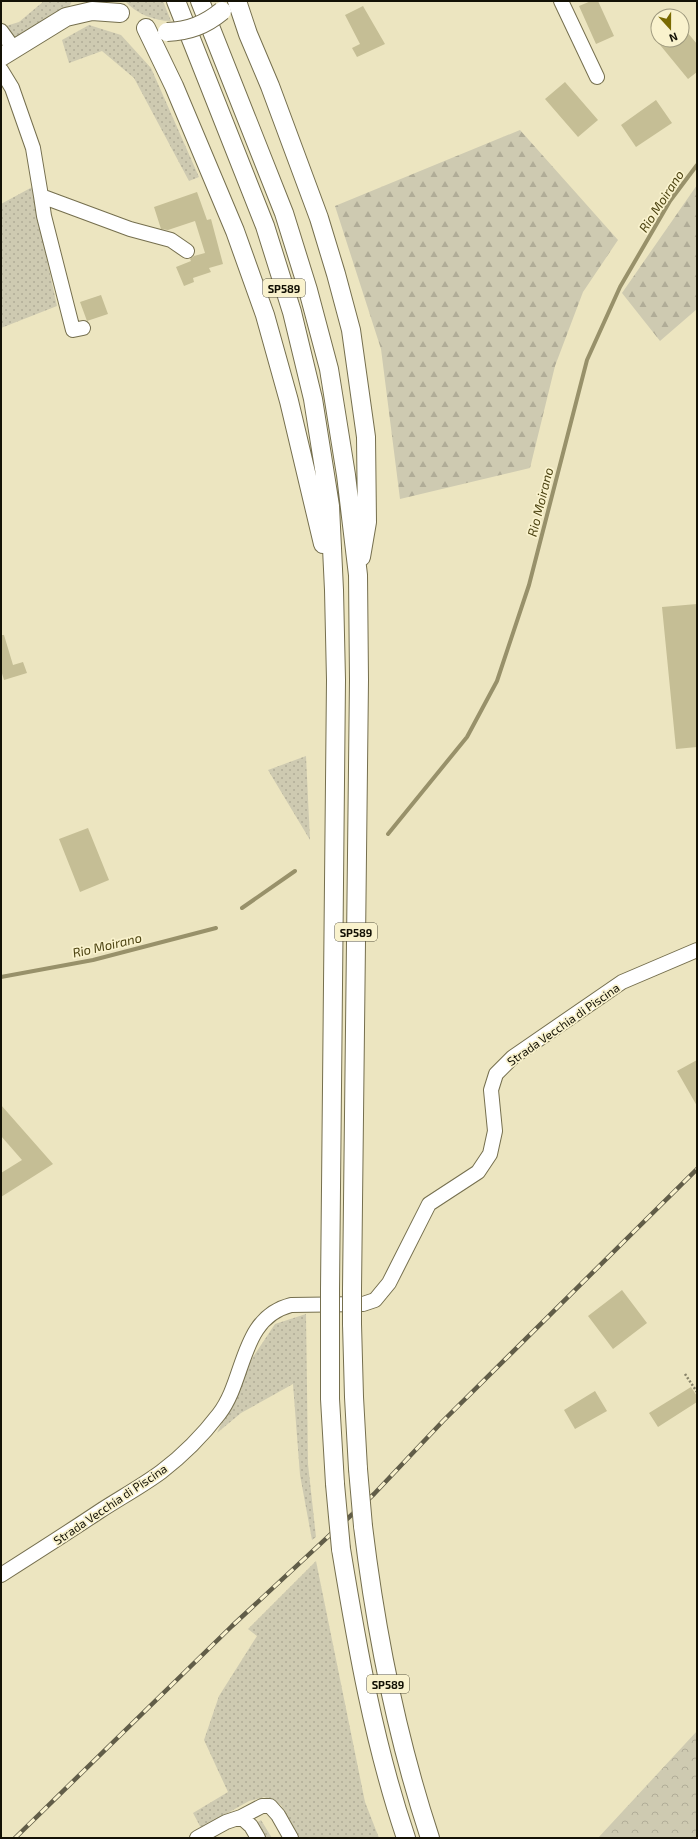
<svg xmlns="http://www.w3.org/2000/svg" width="698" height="1839" viewBox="0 0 698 1839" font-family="'Exo 2',sans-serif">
	<defs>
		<pattern id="grass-dots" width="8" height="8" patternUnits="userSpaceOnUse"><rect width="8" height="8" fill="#cecab1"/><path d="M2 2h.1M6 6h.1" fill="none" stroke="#b0ac97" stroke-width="1.8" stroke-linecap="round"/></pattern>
		<pattern id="forest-firs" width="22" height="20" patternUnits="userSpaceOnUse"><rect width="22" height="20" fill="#cecab1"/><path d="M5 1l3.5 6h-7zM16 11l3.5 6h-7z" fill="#b0ac97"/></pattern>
		<pattern id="park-crowns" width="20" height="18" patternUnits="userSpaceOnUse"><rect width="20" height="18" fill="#cecab1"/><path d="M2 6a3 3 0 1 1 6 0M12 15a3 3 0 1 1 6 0" fill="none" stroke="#b0ac97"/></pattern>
	</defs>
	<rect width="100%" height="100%" fill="#ece5c0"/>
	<path fill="url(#grass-dots)" d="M44,1H72L70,5L27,36L14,37L6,26L19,22Z
		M125,1H163L171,21C155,21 136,14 125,1Z
		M89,25L121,35L151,68L199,177L189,181L134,78L102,51L69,63L62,40Z
		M36,185L34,199L57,306L1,328V204Z
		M306,756L310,840L268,770Z
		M306,1314L308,1464L316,1537L312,1540L300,1475L293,1384L241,1413L217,1433L251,1360L275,1324Z
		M316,1561L365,1802L379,1838H300L281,1805L264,1797L249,1801L201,1828L193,1813L228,1792L204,1740L219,1696L257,1636L248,1629Z
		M261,1820L272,1838H263L255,1824Z"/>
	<path fill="url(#forest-firs)" d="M520,130L618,240L583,292L555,366L530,468L400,499L381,349L335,206Z
		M697,185V309L660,341L622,293Z"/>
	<path fill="url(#park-crowns)" d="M697,1730V1838H598L697,1731Z"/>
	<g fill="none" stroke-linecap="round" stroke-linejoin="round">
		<path stroke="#98916a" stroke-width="4" d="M388,834L467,737L497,681L529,585L587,360L620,287L670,201L697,165
			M242,908L295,871
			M1,977L93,960L216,928"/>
	</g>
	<path fill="#c5be95" d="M591,1H598L614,36L596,44L579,6Z
		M363,6L385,44L357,57L352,48L360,44L345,15Z
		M682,26L697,44V72L688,79L656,40H682Z
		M565,82L598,120L578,137L545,99Z
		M656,100L672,123L636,147L621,125Z
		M197,192L207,220L211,219L223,264L209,268L211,272L193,278L194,282L184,286L176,267L191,261L190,259L194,256L205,253L195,221L168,230L161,229L154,207Z
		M101,295L108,314L87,321L80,302Z
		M697,604V747L676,749L662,607Z
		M1,635H4L13,665L23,662L27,673L4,680L1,670Z
		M88,828L109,880L80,892L59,839Z
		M697,1060V1106L677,1071Z
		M1,1105L53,1164L1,1197V1173L22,1160L1,1136Z
		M622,1290L647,1323L613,1349L588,1316Z
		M691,1387L697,1396V1402L658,1427L649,1413Z
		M595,1391L607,1411L575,1429L564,1410Z"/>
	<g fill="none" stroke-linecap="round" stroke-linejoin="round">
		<defs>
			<path id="minor" d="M561,1L597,77
				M1,31L14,49
				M1,70L12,88L33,148L41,196L130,229L171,240L187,251
				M41,196L44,216L73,330L83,328
				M1,1575C34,1554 67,1533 100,1511C120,1498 142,1486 161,1472C182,1456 203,1435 219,1414C246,1379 240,1318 291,1305L363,1304L375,1300L389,1283L429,1204L478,1172L490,1154L495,1131L491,1090L496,1074L513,1057L622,982L697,950
				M241,1817L251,1826L258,1838
				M197,1838L226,1822L241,1817L262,1806H270L278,1815L291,1838"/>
			<path id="major" d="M176,1L265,226L292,312L313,399L330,506L334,590L336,680L330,1290
				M200,1L284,213L308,290L329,369L346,475L358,575L359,680L352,1290
				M237,1L248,34L270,86L319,218L336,274L351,330L366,437L367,522L361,557
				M146,28L174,86L235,231L265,315L289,401L323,544
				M1,57L66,17L92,11L120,13
				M330,1323V1399L335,1484
				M352,1324L354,1397L358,1469
				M363,1526C376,1634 396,1735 430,1838
				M341,1549C357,1646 374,1744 406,1838"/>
		</defs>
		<use href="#minor" stroke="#756f4e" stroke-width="16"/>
		<use href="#major" stroke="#756f4e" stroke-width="20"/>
		<path stroke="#868268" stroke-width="2.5" stroke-dasharray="2 2" stroke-linecap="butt" d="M685,1374L697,1392"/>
		<use href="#minor" stroke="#fff" stroke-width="14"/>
		<use href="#major" stroke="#fff" stroke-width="18"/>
		<defs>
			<path id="rail" d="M15,1838L232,1626L374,1494L443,1421L697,1169"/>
		</defs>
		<use href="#rail" stroke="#615d48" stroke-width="4.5"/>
		<use href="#rail" stroke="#f9f2cd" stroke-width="3" stroke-dasharray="9" stroke-linecap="butt"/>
		<defs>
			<path id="major-bridge" d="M167,32C189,31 205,25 222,11
				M352,1290V1324
				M330,1323V1290
				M358,1469L363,1526
				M335,1484L341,1549"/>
		</defs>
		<use href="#major-bridge" stroke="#756f4e" stroke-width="20" stroke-linecap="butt"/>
		<use href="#major-bridge" stroke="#fff" stroke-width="18"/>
	</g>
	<g text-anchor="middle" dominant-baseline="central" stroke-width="3.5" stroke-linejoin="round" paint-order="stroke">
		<g fill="#f9f2cd" stroke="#585441" stroke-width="1">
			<rect x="263" y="279" width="42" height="18" rx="3"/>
			<rect x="335" y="923" width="42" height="18" rx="3"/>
			<rect x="367" y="1675" width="42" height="18" rx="3"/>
		</g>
		<g font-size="11" font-weight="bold" fill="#131105">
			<text x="284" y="288">SP589</text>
			<text x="356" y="932">SP589</text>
			<text x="388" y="1684">SP589</text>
		</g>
		<g font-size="12" fill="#131105" stroke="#f9f2cd">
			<text transform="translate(563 1024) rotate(-35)">Strada Vecchia di Piscina</text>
			<text transform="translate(110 1504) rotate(-34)">Strada Vecchia di Piscina</text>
		</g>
		<g font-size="13" font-style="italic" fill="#4d4412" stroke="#f9f2cd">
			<text transform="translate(661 201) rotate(-57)">Rio Moirano</text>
			<text transform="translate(540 502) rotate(-76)">Rio Moirano</text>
			<text transform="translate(107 945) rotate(-13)">Rio Moirano</text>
		</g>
	</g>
	<rect width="698" height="1839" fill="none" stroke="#131105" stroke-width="4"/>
	<g transform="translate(670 28) rotate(159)"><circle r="19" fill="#f9f2cd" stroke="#9d987d"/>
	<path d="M0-3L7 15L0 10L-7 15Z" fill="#7a6a01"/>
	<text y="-6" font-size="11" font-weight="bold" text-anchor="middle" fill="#131105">N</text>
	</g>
</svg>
